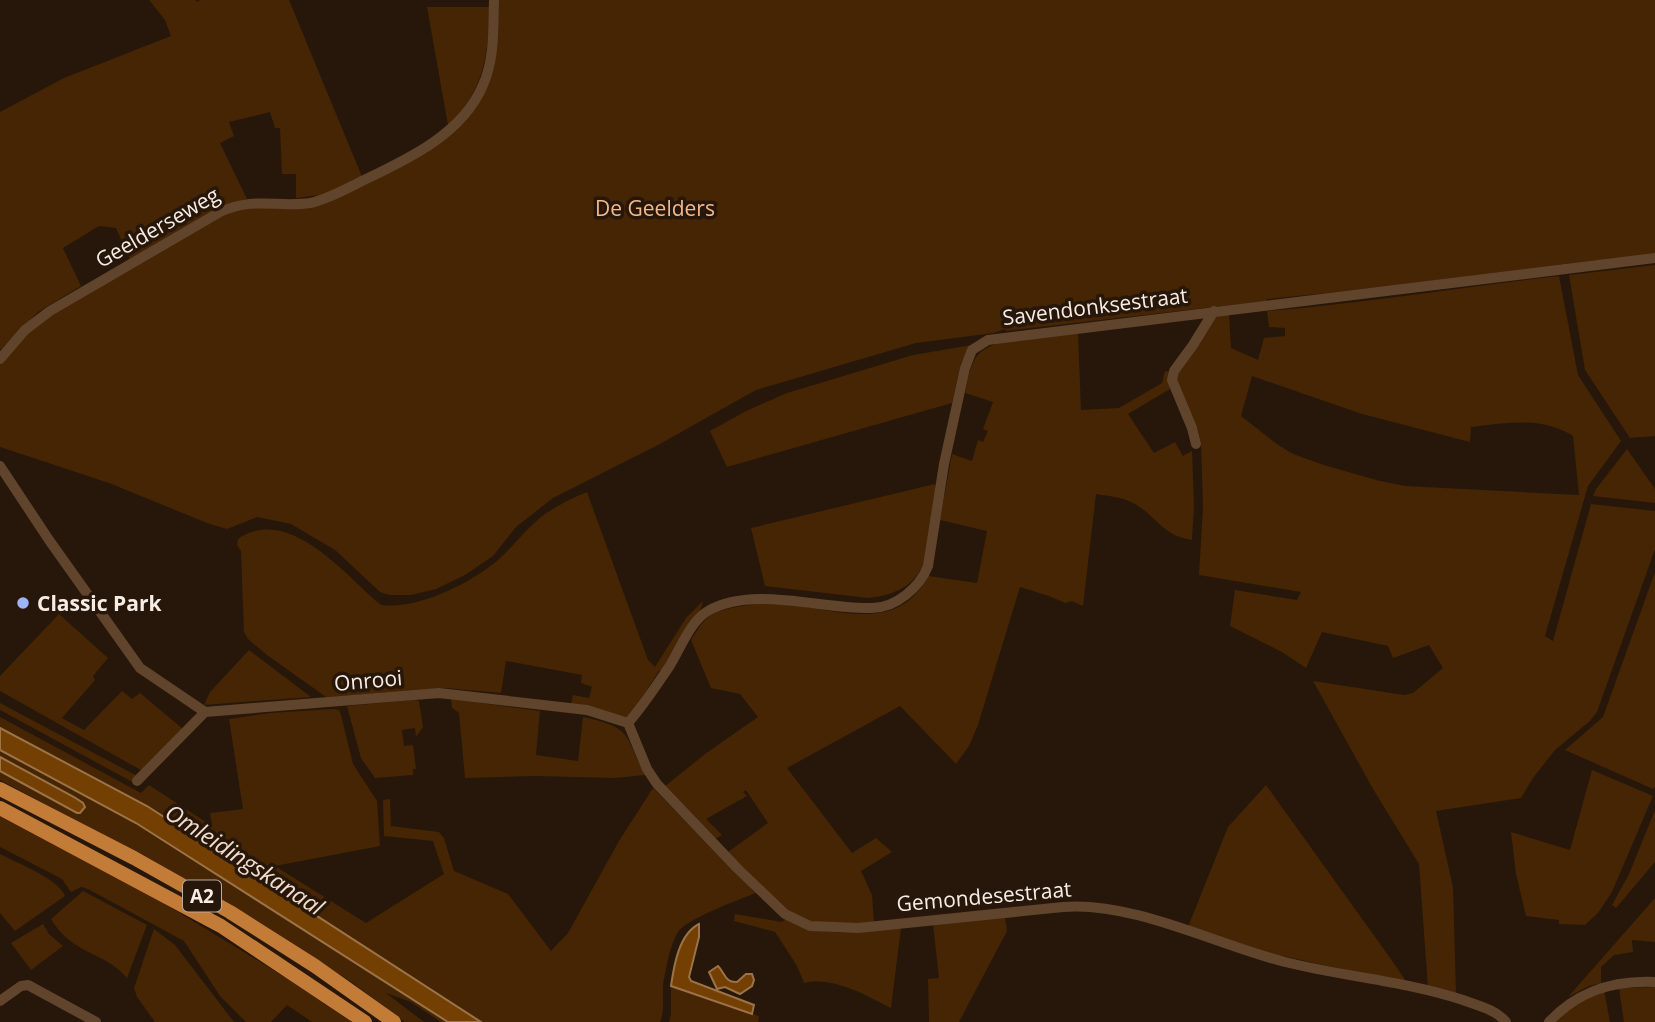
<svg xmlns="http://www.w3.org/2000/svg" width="1655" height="1022" viewBox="0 0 1655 1022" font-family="'Open Sans',sans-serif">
	<rect width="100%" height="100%" fill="#26170a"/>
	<path fill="#452504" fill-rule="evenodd" d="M149,0H195L197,2L200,0H289L363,179L327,194L296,198V174H282L280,128H275L270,112L229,122L234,136L220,143L247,199L221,207L130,259L116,228L99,226L63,248L81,286L38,312L0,350V112L64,78L171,36L165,20Z
		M496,0H1655V254C1525,267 1397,287 1267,299L1266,301L1006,331L1005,329L994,333L916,343L756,390L658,445L553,498L516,527L493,556L465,575L436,589L411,595H390L380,592L335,550L291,524L257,517L227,529L207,523L109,483L0,447V363L26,332L51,312L237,207L310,205L452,130L484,90Z
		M427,7H490C488,55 485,90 448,125Z
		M1655,265V436L1630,438L1585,370L1569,275Z
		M1559,276L1578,375L1621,441L1588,486L1545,636L1553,641L1591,504L1655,511V549L1597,712L1590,721L1555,750L1533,778L1521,798L1436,811L1453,887L1456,994L1428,988L1419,864L1373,789L1313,681L1404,695L1413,693L1443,668L1429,645L1393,658L1388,646L1322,632L1306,668L1282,652L1230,626L1235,590L1297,600L1301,592L1199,575L1203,508L1201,443L1198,430L1175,380L1176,372L1214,317L1229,314L1231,348L1258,360L1264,338L1285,336V328L1269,327L1267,311C1365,303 1462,287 1559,276ZM1252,376L1362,414L1470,442L1471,427C1506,423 1541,416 1573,436L1579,495L1405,486L1380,481L1327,466L1293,454L1278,445L1241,416Z
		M1078,332L1081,410L1119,408L1162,383L1165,371L1169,372L1170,389L1128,414L1154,453L1175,442L1183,456L1192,451L1194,506L1192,540C1161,535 1159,518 1135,504C1123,497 1109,496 1096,494L1083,606L1072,601L1065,603L1049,596L1020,587L978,725L969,746L956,764L900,706L787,768L852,853L876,838L892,852L861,871L872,895L874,922C851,924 825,927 802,919C776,910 748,872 728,852L768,823L746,790L743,792L747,796L706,819L722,835L715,839L664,787L705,754L758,717L740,694L711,688L691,640C696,633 700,624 707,618C717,610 731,608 743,606C750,605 757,603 764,602C820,602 895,642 928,576L977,583L987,531L940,520L952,454L972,461L978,440L983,442L988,431L983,429L993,402L965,393C968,381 969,366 977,356C993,335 1052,335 1078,332Z
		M972,345L961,363L952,403L727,467L710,431L746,411L787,393L913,355Z
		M1627,449L1655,489V503L1593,496L1596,489Z
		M935,484L937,493C927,547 935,591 868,598L765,586L751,528Z
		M587,492L648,660L655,667L686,618L703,601L698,616L664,669L659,671L628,719L571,704L573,695L589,698L592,687L581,683L582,675L506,661L501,693L445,688L326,697L267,655L248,639L244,632L241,551L237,545L238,539C289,504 345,575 381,605C417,610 472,583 499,559C515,545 527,527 545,514C558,505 572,498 587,492Z
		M1655,572V787L1653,789L1565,750L1603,717Z
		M59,614L108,658L93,676L95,680L62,718L84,730L122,691L132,699L140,693L183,729L146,773L0,691V676Z
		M249,650L311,697L204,705L210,692Z
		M451,699L540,711L536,755L578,761L583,717C633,728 624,734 645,775L615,778L534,776L465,778L459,713L452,708Z
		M414,700L419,701L423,727L416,737L415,728L402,730L404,746L413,745L416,769H413V775L375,778L361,758L347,706Z
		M0,703L141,778L136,784L0,710Z
		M333,709L339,710L341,715L353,764L377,801L380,846L275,866L366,923L444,874L433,841L384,836L383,800L390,799L391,826L439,832L444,838L454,871L508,894L551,951L568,933L619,841L653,788L756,893C740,899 685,920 678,932C670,945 667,964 664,979C661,993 666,1009 660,1022H481L147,806L0,728V717L141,793L149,785L212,826L210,813L243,809L229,719L270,713Z
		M0,750L136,823L448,1022H441L411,1002L386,993L424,1022H405L354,984L260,923L136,853L0,780V771L76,813L83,803L0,757Z
		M1592,770L1653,796L1612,892L1598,913L1585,925L1559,924V920L1526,916L1516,874L1511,832L1570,850Z
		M1266,785L1393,962L1408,984L1270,953L1188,927L1228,827Z
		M1655,810V862L1616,908L1612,905L1629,874Z
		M0,815L152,896L291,981L352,1022H312L287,1005L271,1022H246L220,996L184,941L88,889L81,887L71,892L62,879L0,847Z
		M0,854C17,863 59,879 65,896L15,931L0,913Z
		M83,891L147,925L127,978C104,951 72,955 51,919Z
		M1655,898V942L1632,940L1633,952L1614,955L1601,967V983L1589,986L1568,997Z
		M735,914L782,922L786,919C821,940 862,931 901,928L891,1008C865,995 833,976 804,983L797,966L775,932L734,921Z
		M1005,918L1007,931L959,1022H929L928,979L939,978L933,924Z
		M43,924L49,934L63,946L31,970L11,943Z
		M154,929L175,945L234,1022H155L137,997L134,988Z
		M671,986L759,1016L758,1022H669L671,1015Z
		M1655,987V1022H1624L1619,988Z
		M1604,990L1610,1022H1552L1565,1009Z"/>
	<path fill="#733f03" stroke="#9b7347" stroke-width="2" d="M0,728L147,806L481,1022H448L136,823L0,750Z
		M0,757L74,797L83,803L85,807L80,813H77L0,771Z
		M699,924V937L689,977L691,981L754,1005L752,1014L671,986C674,965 679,934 699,924Z
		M718,966C725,973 725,983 737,982L746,974H752L754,980L752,986L740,994L725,987L717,989L709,972Z"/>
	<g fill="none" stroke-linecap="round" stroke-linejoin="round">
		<path stroke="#61442c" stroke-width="10" d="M0,359L25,330L50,311L220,212C255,196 277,208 310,203C328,199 344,190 360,182C406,160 462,135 483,85C495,58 493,28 494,0
			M1196,444L1192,428L1172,380L1174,371L1193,345L1214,311
			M0,466L49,540L140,668L205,712
			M628,723C643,706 656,686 669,667C680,650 690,621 708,611C754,585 823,610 872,608C896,608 920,587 928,566L944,464L965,368L972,350L988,340L1655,258
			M628,723L647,769L657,784L738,869L785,914L810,926L858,928L1063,907C1133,901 1217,945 1285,962C1345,977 1405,981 1463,1000C1479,1006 1495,1009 1506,1022
			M137,781L205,712L439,693L587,710L628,723
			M0,1001L21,986L28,985L96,1022
			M1549,1022C1578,991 1613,980 1655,982"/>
		<path stroke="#c37b38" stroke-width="14" d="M0,789L134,858L230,912L315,966L394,1022
			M0,808L221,926L365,1022"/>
	</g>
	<circle fill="#9db4fd" stroke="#26170a" stroke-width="2.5" cx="23" cy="603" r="7"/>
	<g text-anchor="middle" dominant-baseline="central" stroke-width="7" stroke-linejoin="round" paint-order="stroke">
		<rect fill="#26170a" stroke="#b9ada3" stroke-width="2" x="183" y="880.5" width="38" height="31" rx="5"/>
		<g font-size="19" font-weight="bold" fill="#f8ede5">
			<text x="202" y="896">A2</text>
		</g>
		<g font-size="21" fill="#f2b98a" stroke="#26170a">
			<text x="655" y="208">De Geelders</text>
		</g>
		<g font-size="21" fill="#f8ede5" stroke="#26170a">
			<text transform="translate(157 227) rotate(-30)">Geelderseweg</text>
			<text transform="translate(1095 306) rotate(-7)">Savendonksestraat</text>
			<text transform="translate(368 680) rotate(-5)">Onrooi</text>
			<text transform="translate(984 896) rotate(-5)">Gemondesestraat</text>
		</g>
		<g font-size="21" font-weight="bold" fill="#f8ede5" stroke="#26170a" text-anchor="start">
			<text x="37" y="603">Classic Park</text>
		</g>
		<g font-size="23" font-style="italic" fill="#f2decf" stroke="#26170a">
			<text transform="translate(245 859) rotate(33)">Omleidingskanaal</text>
		</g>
	</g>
</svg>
